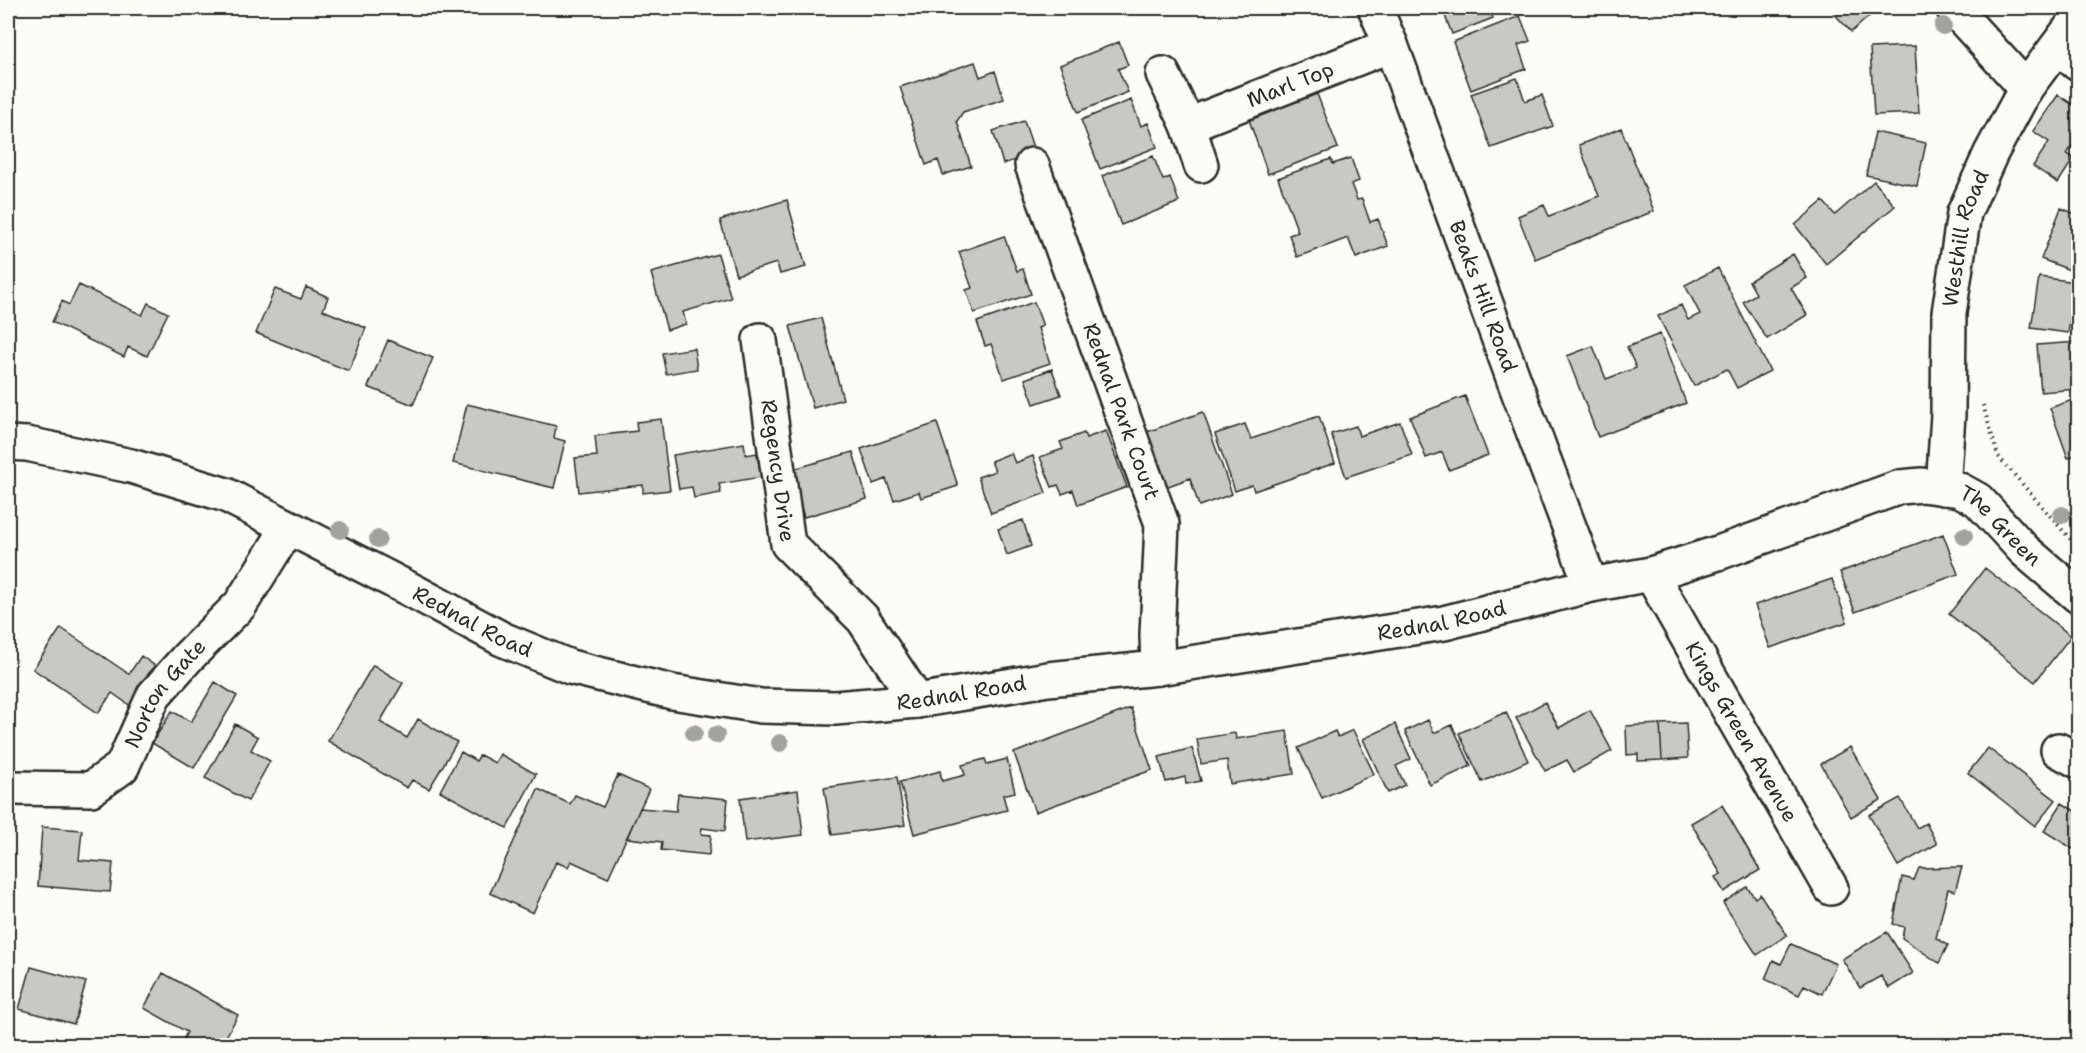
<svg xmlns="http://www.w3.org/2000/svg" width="2086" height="1053" viewBox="0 0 2086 1053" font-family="'Shantell Sans',sans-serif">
	<rect width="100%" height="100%" fill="#fdfcf7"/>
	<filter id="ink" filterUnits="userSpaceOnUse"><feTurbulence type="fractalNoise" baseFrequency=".0167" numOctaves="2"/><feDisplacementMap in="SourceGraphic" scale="12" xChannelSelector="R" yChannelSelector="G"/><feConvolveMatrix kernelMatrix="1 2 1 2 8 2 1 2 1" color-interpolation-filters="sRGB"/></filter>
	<g filter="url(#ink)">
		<path fill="#c9c8c4" stroke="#2b2b2b" stroke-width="1.5" d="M1442,8H1489L1493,18L1452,34Z
			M1829,8H1879L1851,32Z
			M1520,16L1530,41L1518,45L1526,69L1471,90L1453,42Z
			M1119,42L1128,65L1118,69L1128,92L1078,112L1060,65Z
			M1915,46L1919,113L1874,115L1870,48Z
			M975,62L980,77L995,71L1004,99L963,112L957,121L971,166L943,175L938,160L926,165L900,87Z
			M1517,78L1525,101L1542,95L1553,126L1491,148L1471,94Z
			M1317,94L1338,148L1268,174L1249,120Z
			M2058,95L2078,108V137L2067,154L2074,158L2058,183L2033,166L2049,142L2033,131Z
			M1131,100L1141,126L1148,123L1157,147L1100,169L1081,120Z
			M1024,121L1035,153L1003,164L993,131Z
			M1621,128L1654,211L1535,259L1518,216L1544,205L1549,216L1599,196L1579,145Z
			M1875,132L1926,143L1917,186L1866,175Z
			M1153,156L1163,180L1170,177L1179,202L1121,225L1102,176Z
			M1351,158L1359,181L1351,184L1357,200L1362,199L1370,222L1378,219L1388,246L1356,258L1348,238L1297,257L1289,235L1298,232L1278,178L1331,159L1333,164Z
			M1874,181L1895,206L1826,264L1795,225L1823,201L1835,215Z
			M787,200L806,267L780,274L777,263L736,275L720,220Z
			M2061,208L2078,215V264L2075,272L2041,259Z
			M1004,236L1017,271L1023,269L1031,294L974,313L966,290L972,288L959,252Z
			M718,254L731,298L683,312L686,324L667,330L651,273Z
			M1793,254L1807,278L1791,288L1807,315L1767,339L1743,302L1756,294L1749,281Z
			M1718,268L1770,371L1737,388L1727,369L1694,386L1658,316L1681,305L1688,320L1700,314L1685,285Z
			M2039,277L2076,282L2068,333L2031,328Z
			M79,285L142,315L148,303L168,313L147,356L128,347L124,357L52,322L62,301L69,305Z
			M306,287L328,297L323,310L366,328L349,371L256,333L275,289L301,299Z
			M1034,302L1043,326L1038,328L1050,363L1004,379L991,344L985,346L977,322Z
			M821,318L843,399L813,408L790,326Z
			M1660,334L1686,403L1598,437L1567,356L1593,346L1606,379L1636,368L1627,347Z
			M388,340L433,358L413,405L368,387Z
			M2078,342V389L2041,392L2037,345Z
			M694,348L697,369L666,374L662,353Z
			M1052,369L1061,395L1034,404L1025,379Z
			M1465,396L1488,455L1449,470L1442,452L1426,458L1410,417Z
			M2078,398V454L2068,458L2050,408Z
			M467,404L556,426L554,438L565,441L554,488L453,463Z
			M1203,412L1232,494L1199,506L1190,478L1163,488L1144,433Z
			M1319,416L1335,463L1254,491L1252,485L1235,491L1215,434L1245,424L1251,439Z
			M661,419L670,490L643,493V485L579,492L575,458L597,456L595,436L637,431L636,422Z
			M1400,422L1412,455L1346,477L1331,434L1356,426L1359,436Z
			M937,423L958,486L921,498L919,492L894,500L886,479L873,484L861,449Z
			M1106,431L1127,487L1078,505L1073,490L1062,494L1058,485L1052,487L1040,457L1063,449L1060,442L1084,433L1086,438Z
			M744,443L746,455L757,453L761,477L719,484L721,493L694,498L692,487L679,489L673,455Z
			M853,452L867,499L804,517L790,470Z
			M1011,453L1015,463L1033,456L1046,493L991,513L978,477L995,471L991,461Z
			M1023,520L1031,546L1007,555L998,529Z
			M1943,534L1958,574L1855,612L1840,572Z
			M1985,568L2071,636L2035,682L1949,614Z
			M1832,579L1847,622L1770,648L1755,605Z
			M61,628L129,674L141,656L158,668L132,707L112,693L98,713L33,669Z
			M373,665L403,683L380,722L407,738L418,719L457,742L429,789L412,780L407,788L328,741Z
			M215,682L237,696L194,768L152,743L172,711L191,722Z
			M1545,702L1559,728L1590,710L1612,751L1574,772L1567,760L1545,771L1516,718Z
			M1131,708L1152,770L1035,812L1014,753Z
			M1506,712L1528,761L1482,782L1459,733Z
			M1428,720L1434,733L1452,725L1471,766L1430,785L1405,731Z
			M1686,723L1688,758L1662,760L1660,724Z
			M235,724L258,737L251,750L270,761L248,801L205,778Z
			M1395,724L1411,759L1396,766L1405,785L1388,793L1363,739Z
			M1660,724L1662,760L1638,761V754L1627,755L1626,726Z
			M1353,730L1374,774L1322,798L1298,748L1335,731L1338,737Z
			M1287,731L1294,774L1230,784L1227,760L1201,764L1197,739L1235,733L1236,739Z
			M1850,747L1881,800L1851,817L1821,764Z
			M1192,748L1201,781L1186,784L1185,777L1166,782L1159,757Z
			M1988,748L2056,800L2035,826L1968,773Z
			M461,752L476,761L480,755L495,763L500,754L536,774L507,828L440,791Z
			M985,759L987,764L1007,759L1015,792L1003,795L1007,810L914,834L900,782L940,771L942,781L965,775L962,765Z
			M618,775L649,789L608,878L571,861L568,867L556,862L533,913L490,893L538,789L570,804L575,795L603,807Z
			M897,777L905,825L832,835L824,788Z
			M798,790L803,835L745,842L740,798Z
			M678,794L728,799L725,831L702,828L701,834L711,835L709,855L661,850L662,842L627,838L640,808L676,811Z
			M1900,798L1917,828L1926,823L1937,844L1898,866L1869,815Z
			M2062,803L2078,813V852L2044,831Z
			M1722,805L1760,870L1724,892L1715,877L1721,874L1691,823Z
			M42,827L82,830L79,860L113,863L110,892L38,886Z
			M1962,867L1955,891L1948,889L1936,938L1948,945L1939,963L1902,938L1904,927L1893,924L1902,877L1914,880L1919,868Z
			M1747,887L1755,898L1760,894L1787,935L1757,955L1723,903Z
			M1887,932L1913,973L1889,988L1881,976L1860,988L1842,959Z
			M1791,944L1836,964L1822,994L1804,985L1799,995L1765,979L1773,960L1781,964Z
			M31,967L86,982L74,1024L19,1009Z
			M163,973L238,1015L221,1046L210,1042L208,1046H183L181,1044L187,1032L144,1008Z"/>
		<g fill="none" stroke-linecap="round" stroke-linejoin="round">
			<defs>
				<g id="minor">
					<path id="s1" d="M1375,8L1391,45L1515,383L1591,585"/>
					<path d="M1953,8L2026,88"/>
					<path d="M2057,47L2078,64"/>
					<path d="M1163,74L1188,125L1201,165"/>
					<path id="s2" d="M1188,125L1391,45"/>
					<path id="s3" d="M1032,165L1162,524L1157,635L1158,668"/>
					<path id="s4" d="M760,340L788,544L863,619L917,701"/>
					<path id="s5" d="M8,443L27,444L131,466L226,495L415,592L502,639L570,667L672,692L761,706L835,708L917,701L1048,679L1158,668L1444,623L1591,585L1651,574L1721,552L1900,487L1922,485L1960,490L1978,500L2024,550L2078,596"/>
					<path id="s6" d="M1943,488L1948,415L1949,313L1964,213L1991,153L2026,88L2078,18"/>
					<path id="s7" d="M1651,574L1831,888"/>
					<path d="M2058,750L2078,761"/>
					<path id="s8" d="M8,788L91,789L122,767L154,695L187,658L240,605L288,528"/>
				</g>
			</defs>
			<use href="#minor" stroke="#2b2b2b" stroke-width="38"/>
			<path stroke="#2b2b2b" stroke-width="4" stroke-dasharray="1.5 4.5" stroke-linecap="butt" d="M1983,405L1998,456L2078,548"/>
			<use href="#minor" stroke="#fdfcf7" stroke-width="33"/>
		</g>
		<g fill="#a2a29f">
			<circle cx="1943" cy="26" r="9"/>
			<circle cx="2062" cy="515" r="9"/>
			<circle cx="340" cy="530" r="9"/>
			<circle cx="1964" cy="536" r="9"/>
			<circle cx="378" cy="539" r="9"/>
			<circle cx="694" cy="733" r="9"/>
			<circle cx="716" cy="735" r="9"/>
			<circle cx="780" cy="743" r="9"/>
		</g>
	</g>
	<g text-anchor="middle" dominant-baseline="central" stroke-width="4.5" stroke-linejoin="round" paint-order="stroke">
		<g font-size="21" fill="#2b2b2b" stroke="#fdfcf7">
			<text stroke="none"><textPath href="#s2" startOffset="110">Marl Top</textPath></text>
			<text stroke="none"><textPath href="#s6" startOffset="252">Westhill Road</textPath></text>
			<text stroke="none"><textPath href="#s1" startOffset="308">Beaks Hill Road</textPath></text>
			<text stroke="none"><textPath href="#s3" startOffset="262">Rednal Park Court</textPath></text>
			<text stroke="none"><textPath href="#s4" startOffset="132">Regency Drive</textPath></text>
			<text stroke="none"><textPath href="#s5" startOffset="2085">The Green</textPath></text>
			<text stroke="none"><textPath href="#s5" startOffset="1492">Rednal Road</textPath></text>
			<text stroke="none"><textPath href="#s5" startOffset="502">Rednal Road</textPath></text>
			<text stroke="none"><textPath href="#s5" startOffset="1006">Rednal Road</textPath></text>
			<text stroke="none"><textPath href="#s8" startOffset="207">Norton Gate</textPath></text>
			<text stroke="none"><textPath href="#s7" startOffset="182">Kings Green Avenue</textPath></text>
		</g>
	</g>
	<rect width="2086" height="1053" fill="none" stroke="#fdfcf7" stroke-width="30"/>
	<rect x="15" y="15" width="2056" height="1023" fill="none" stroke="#2b2b2b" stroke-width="2" filter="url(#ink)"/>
</svg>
